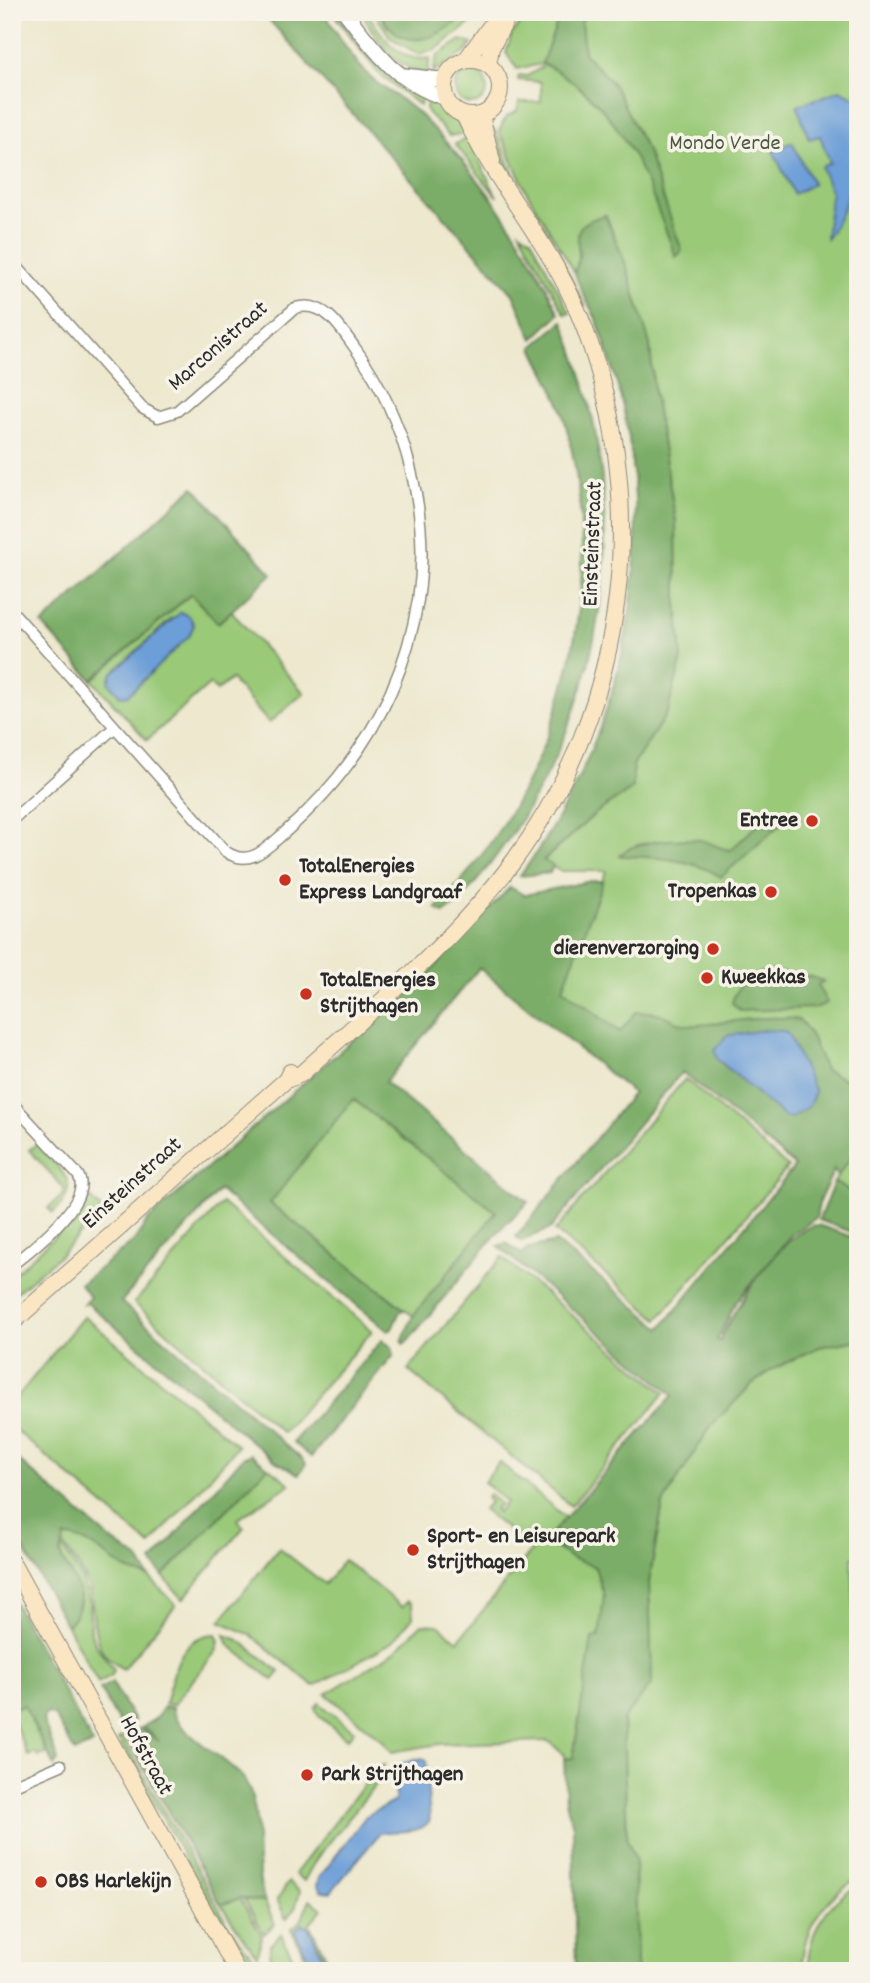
<svg xmlns="http://www.w3.org/2000/svg" width="870" height="1983" viewBox="0 0 870 1983" font-family="Dekko,sans-serif">
	<rect width="100%" height="100%" fill="#f7f3e8"/>
	<filter id="ink" filterUnits="userSpaceOnUse"><feTurbulence type="fractalNoise" baseFrequency=".0143" numOctaves="2"/><feDisplacementMap in="SourceGraphic" scale="14" xChannelSelector="R" yChannelSelector="G"/><feConvolveMatrix kernelMatrix="1 2 1 2 8 2 1 2 1" color-interpolation-filters="sRGB"/></filter>
	<filter id="wash" filterUnits="userSpaceOnUse"><feTurbulence type="fractalNoise" baseFrequency=".00686" numOctaves="4" result="noise"/><feDisplacementMap in="SourceGraphic" scale="28" xChannelSelector="R" yChannelSelector="G"/><feGaussianBlur stdDeviation="1.57" result="paint"/><feColorMatrix in="noise" values="0 0 0 0 0 0 0 0 0 0 0 0 0 0 0 0 0 1.4 0 .05"/><feComposite in="paint" operator="in"/></filter>
	<g filter="url(#wash)">
		<rect width="100%" height="100%" fill="#ede8ce"/>
		<path fill="#9ac978" stroke="#627a52" stroke-width="2" fill-rule="evenodd" d="M332,12H335C362,48 379,78 422,96L420,106L377,72Z
			M361,12H367C381,35 399,64 430,58L427,74C393,68 377,39 361,12Z
			M373,12H379L387,27L465,15L468,12H485L435,50L418,54L391,38Z
			M529,12H858V1234L819,1220L837,1177L834,1169L620,1032L562,989L606,871H560L543,861L596,813L633,788V765L667,713L682,659L677,603L676,522L654,394L650,345L626,265L606,215L579,230V260L575,273L526,191L499,131L506,117L517,111L519,102H541V82L518,80L519,75L527,76L542,67V64L517,69L506,53L512,34Z
			M461,40L472,44L466,52L433,72L437,56Z
			M455 88a16 16 0 1 1 32 0a16 16 0 1 1-32 0Z
			M427,98L439,103L467,133L449,136L426,111Z
			M494,129L522,194L549,235L585,306L583,307C555,247 512,193 489,130Z
			M468,138L497,197L455,144Z
			M520,231L531,238L570,313L565,314Z
			M191,594L218,623L231,611L304,693L269,723L231,679L217,691L210,684L147,740L92,680ZM172,618L194,625L189,636L128,695L120,696L109,679L112,673Z
			M685,1079L788,1167L658,1319L555,1231Z
			M353,1098L496,1212L413,1316L270,1203Z
			M37,1144C60,1171 85,1183 53,1213L48,1208L62,1196L64,1188L29,1150Z
			M90,1197L102,1210L60,1255L12,1296V1276L80,1213Z
			M222,1203L372,1331L283,1433L134,1303Z
			M502,1257L665,1393L571,1506L408,1370Z
			M84,1316L238,1446L150,1545L12,1427V1403Z
			M858,1340V1556L852,1557L858,1700V1878C824,1899 801,1929 802,1971H637L635,1859L627,1840L623,1720L652,1683L649,1582L663,1504L710,1427L752,1384L773,1369L819,1347Z
			M499,1462L566,1518L551,1535L550,1542C559,1553 571,1556 584,1561C614,1572 602,1613 599,1637L592,1639L573,1759H564V1755L549,1741L439,1744L392,1752L383,1741L326,1694L395,1651L422,1624L438,1625L458,1641L532,1550L483,1510L490,1502L486,1498L489,1494L500,1504L495,1509L498,1512L506,1502L484,1482Z
			M268,1467L290,1484L237,1520L244,1527L183,1599L163,1576Z
			M65,1536L75,1537L100,1549L129,1571L149,1577L176,1605L123,1669C88,1650 97,1624 90,1592C86,1574 73,1559 63,1544Z
			M62,1546L82,1578L89,1601L91,1633L95,1644L114,1670L112,1675L98,1683L67,1626C103,1585 54,1580 62,1546Z
			M279,1548L325,1584L344,1560L402,1607L408,1601L412,1604L413,1617L391,1643L314,1686L251,1635L220,1621Z
			M216,1634L219,1641L217,1650L173,1705L165,1704C173,1675 178,1635 216,1634Z
			M225,1635L239,1640L280,1672L273,1680L229,1645Z
			M319,1703L354,1731L347,1739L319,1716L315,1708Z
			M23,1704L47,1753L38,1757L36,1753L28,1756L12,1718V1709Z
			M122,1737L228,1925L263,1971H249L118,1740Z
			M384,1765L381,1778L316,1859L304,1881L295,1874L375,1770Z
			M289,1882L300,1891L295,1908L286,1919L277,1899Z
			M858,1885V1971H808C807,1933 826,1903 858,1885Z
			M240,1898L262,1936L257,1956L221,1905Z
			M244,1899L265,1902L275,1924L264,1934Z
			M310,1899L322,1909L309,1924L334,1971L308,1962L291,1929L301,1921ZM304,1924L325,1958L324,1962C306,1961 303,1946 295,1931Z
			M281,1934L295,1962V1971H277L270,1955V1945Z"/>
		<path fill="#7bad68" stroke="#536c4a" stroke-width="2" d="M262,12H324C338,35 352,59 371,78C387,92 407,101 422,117C479,174 526,240 559,314L533,339L513,294Z
			M380,12H468C438,40 402,56 380,12Z
			M561,12H586L581,22L584,53L614,85L647,151L682,251L676,257C645,178 624,104 542,63Z
			M605,215L626,265L650,345L654,394L676,522L677,603L682,659L667,713L633,765V788L596,813L543,860L553,866L550,873L520,876C613,748 653,596 629,439C623,398 611,360 597,321C592,309 576,283 575,272C575,268 579,262 579,257C579,249 576,238 579,230C582,221 597,218 605,215Z
			M563,321C632,496 616,681 509,838C497,855 460,908 443,913L436,908C565,778 613,585 562,410C556,389 542,368 533,347Z
			M194,487L272,574L218,623L191,594L92,680L42,624Z
			M767,809L783,822L721,877C692,858 654,857 620,856C630,840 682,838 700,840C710,842 720,849 731,850L766,816Z
			M591,881H603L563,989L620,1032L636,1012C642,1013 652,1011 657,1013C672,1017 680,1027 697,1025C715,1024 789,1012 800,1021C812,1031 818,1056 825,1070L858,1085V1147L837,1177L834,1170L820,1199L816,1218L791,1235L736,1302L717,1340L720,1341C731,1312 785,1227 818,1225L858,1239V1340L819,1347L773,1369L752,1384L710,1427L663,1503L649,1582L652,1683L623,1720L627,1840L635,1859L637,1971H576L573,1826L566,1802L564,1759L573,1758L592,1638L599,1637L604,1596L595,1567L571,1558L550,1542L551,1534L673,1395L498,1246L506,1243L522,1254L529,1248L556,1242L661,1328L795,1166L682,1072L550,1229L521,1241L516,1237L633,1093L479,968L385,1082L528,1202L498,1232L408,1341L403,1344L402,1341L413,1316L496,1212L353,1099L270,1203L405,1310L400,1311L392,1329L388,1331L219,1190L121,1302L303,1460L306,1464L299,1474L275,1461L87,1303L84,1304L90,1297L80,1284L133,1242L149,1219L431,971L510,887L524,895Z
			M766,971L812,977L824,982L818,986L827,1003L815,1008L740,1011L732,1003C737,983 746,977 766,971Z
			M834,1182L858,1196V1234L819,1220Z
			M382,1340L392,1347L394,1355L311,1457L293,1442Z
			M251,1454L268,1467L163,1576L152,1562L242,1458Z
			M12,1455L110,1539L139,1560L149,1577C143,1575 134,1574 128,1570C107,1559 91,1538 65,1537L60,1555C76,1585 92,1598 67,1626L12,1528Z
			M12,1598L93,1744L75,1752L54,1715L46,1713L43,1719L58,1760L54,1766L24,1705L12,1709Z
			M112,1682L134,1721L122,1728L100,1689Z
			M164,1707L173,1708C171,1730 230,1759 244,1779C265,1811 251,1865 265,1902L240,1898L221,1905L126,1736L141,1728L159,1741L143,1727L156,1718Z"/>
		<path fill="#6c9ed7" stroke="#4c6481" stroke-width="2" d="M840,90L856,98L858,103C858,156 857,194 826,240L831,193L821,167L830,163L820,136L809,139L797,106Z
			M792,142L813,184L794,194L773,151Z
			M181,612L190,617L194,625L189,636L128,695L120,696L109,683L112,673Z
			M763,1030L783,1031L788,1034L815,1092L809,1106L792,1118L784,1117L717,1059L715,1050L726,1036Z
			M422,1758L426,1760L430,1820C421,1835 396,1830 380,1833L331,1892L321,1891L317,1885L319,1878L366,1816L395,1801L399,1764Z
			M302,1924L308,1926L325,1962C306,1962 302,1945 295,1931Z"/>
	</g>
	<g filter="url(#ink)">
		<g fill="none" stroke-linecap="round" stroke-linejoin="round">
			<defs>
				<path id="minor" d="M12,261L142,408L158,417L177,411L295,308C325,300 340,327 355,348C406,418 431,515 418,600C403,694 354,772 283,834C265,850 248,868 225,851L12,611
					M12,820L115,727
					M12,1103L78,1175C94,1201 32,1249 12,1265
					M12,1786L61,1765
					M12,1967L14,1971"/>
				<path id="tertiary" d="M345,12C375,51 396,82 445,98
					M400,75L444,80"/>
				<path id="secondary" d="M444 88a28 28 0 1 1 56 0a28 28 0 1 1-56 0Z
					M465,61L495,20L504,12
					M488,65L491,48L508,16
					M481,115L492,161
					M286,1080L301,1074C375,1007 453,942 513,862C629,705 653,492 578,312C549,241 495,184 464,115
					M12,1323L286,1080L290,1072
					M12,1563L237,1971"/>
			</defs>
			<use href="#minor" stroke="#8c8a7c" stroke-width="13"/>
			<use href="#tertiary" stroke="#8c8a7c" stroke-width="17"/>
			<use href="#secondary" stroke="#8c8a7c" stroke-width="18"/>
			<use href="#minor" stroke="#fff" stroke-width="10"/>
			<use href="#tertiary" stroke="#fff" stroke-width="14"/>
			<use href="#secondary" stroke="#fbe6c4" stroke-width="16"/>
		</g>
	</g>
	<g fill="#c8321e" stroke="#f7f3e8" stroke-width="2.5">
		<circle cx="812" cy="821" r="7"/>
		<circle cx="285" cy="880" r="7"/>
		<circle cx="771" cy="892" r="7"/>
		<circle cx="713" cy="949" r="7"/>
		<circle cx="707" cy="978" r="7"/>
		<circle cx="306" cy="994" r="7"/>
		<circle cx="413" cy="1550" r="7"/>
		<circle cx="307" cy="1775" r="7"/>
		<circle cx="41" cy="1882" r="7"/>
	</g>
	<g text-anchor="middle" dominant-baseline="central" stroke-width="7" stroke-linejoin="round" paint-order="stroke">
		<g font-size="23" fill="#4c5a42" stroke="#f7f3e8">
			<text x="725" y="144">Mondo Verde</text>
		</g>
		<g font-size="23" fill="#2b2b2b" stroke="#f7f3e8">
			<text transform="translate(219 347) rotate(-41)">Marconistraat</text>
			<text transform="translate(594 544) rotate(-88)">Einsteinstraat</text>
			<text transform="translate(133 1184) rotate(-42)">Einsteinstraat</text>
			<text transform="translate(145 1756) rotate(61)">Hofstraat</text>
		</g>
		<g font-size="23" font-weight="bold" fill="#2b2b2b" stroke="#f7f3e8" text-anchor="start">
			<text x="798" y="821" text-anchor="end">Entree</text>
			<text x="299" y="867">TotalEnergies<tspan x="299" dy="26">Express Landgraaf</tspan></text>
			<text x="757" y="892" text-anchor="end">Tropenkas</text>
			<text x="699" y="949" text-anchor="end">dierenverzorging</text>
			<text x="721" y="978">Kweekkas</text>
			<text x="320" y="981">TotalEnergies<tspan x="320" dy="26">Strijthagen</tspan></text>
			<text x="427" y="1537">Sport- en Leisurepark<tspan x="427" dy="26">Strijthagen</tspan></text>
			<text x="321" y="1775">Park Strijthagen</text>
			<text x="55" y="1882">OBS Harlekijn</text>
		</g>
	</g>
	<rect width="870" height="1983" fill="none" stroke="#f7f3e8" stroke-width="42"/>
</svg>
